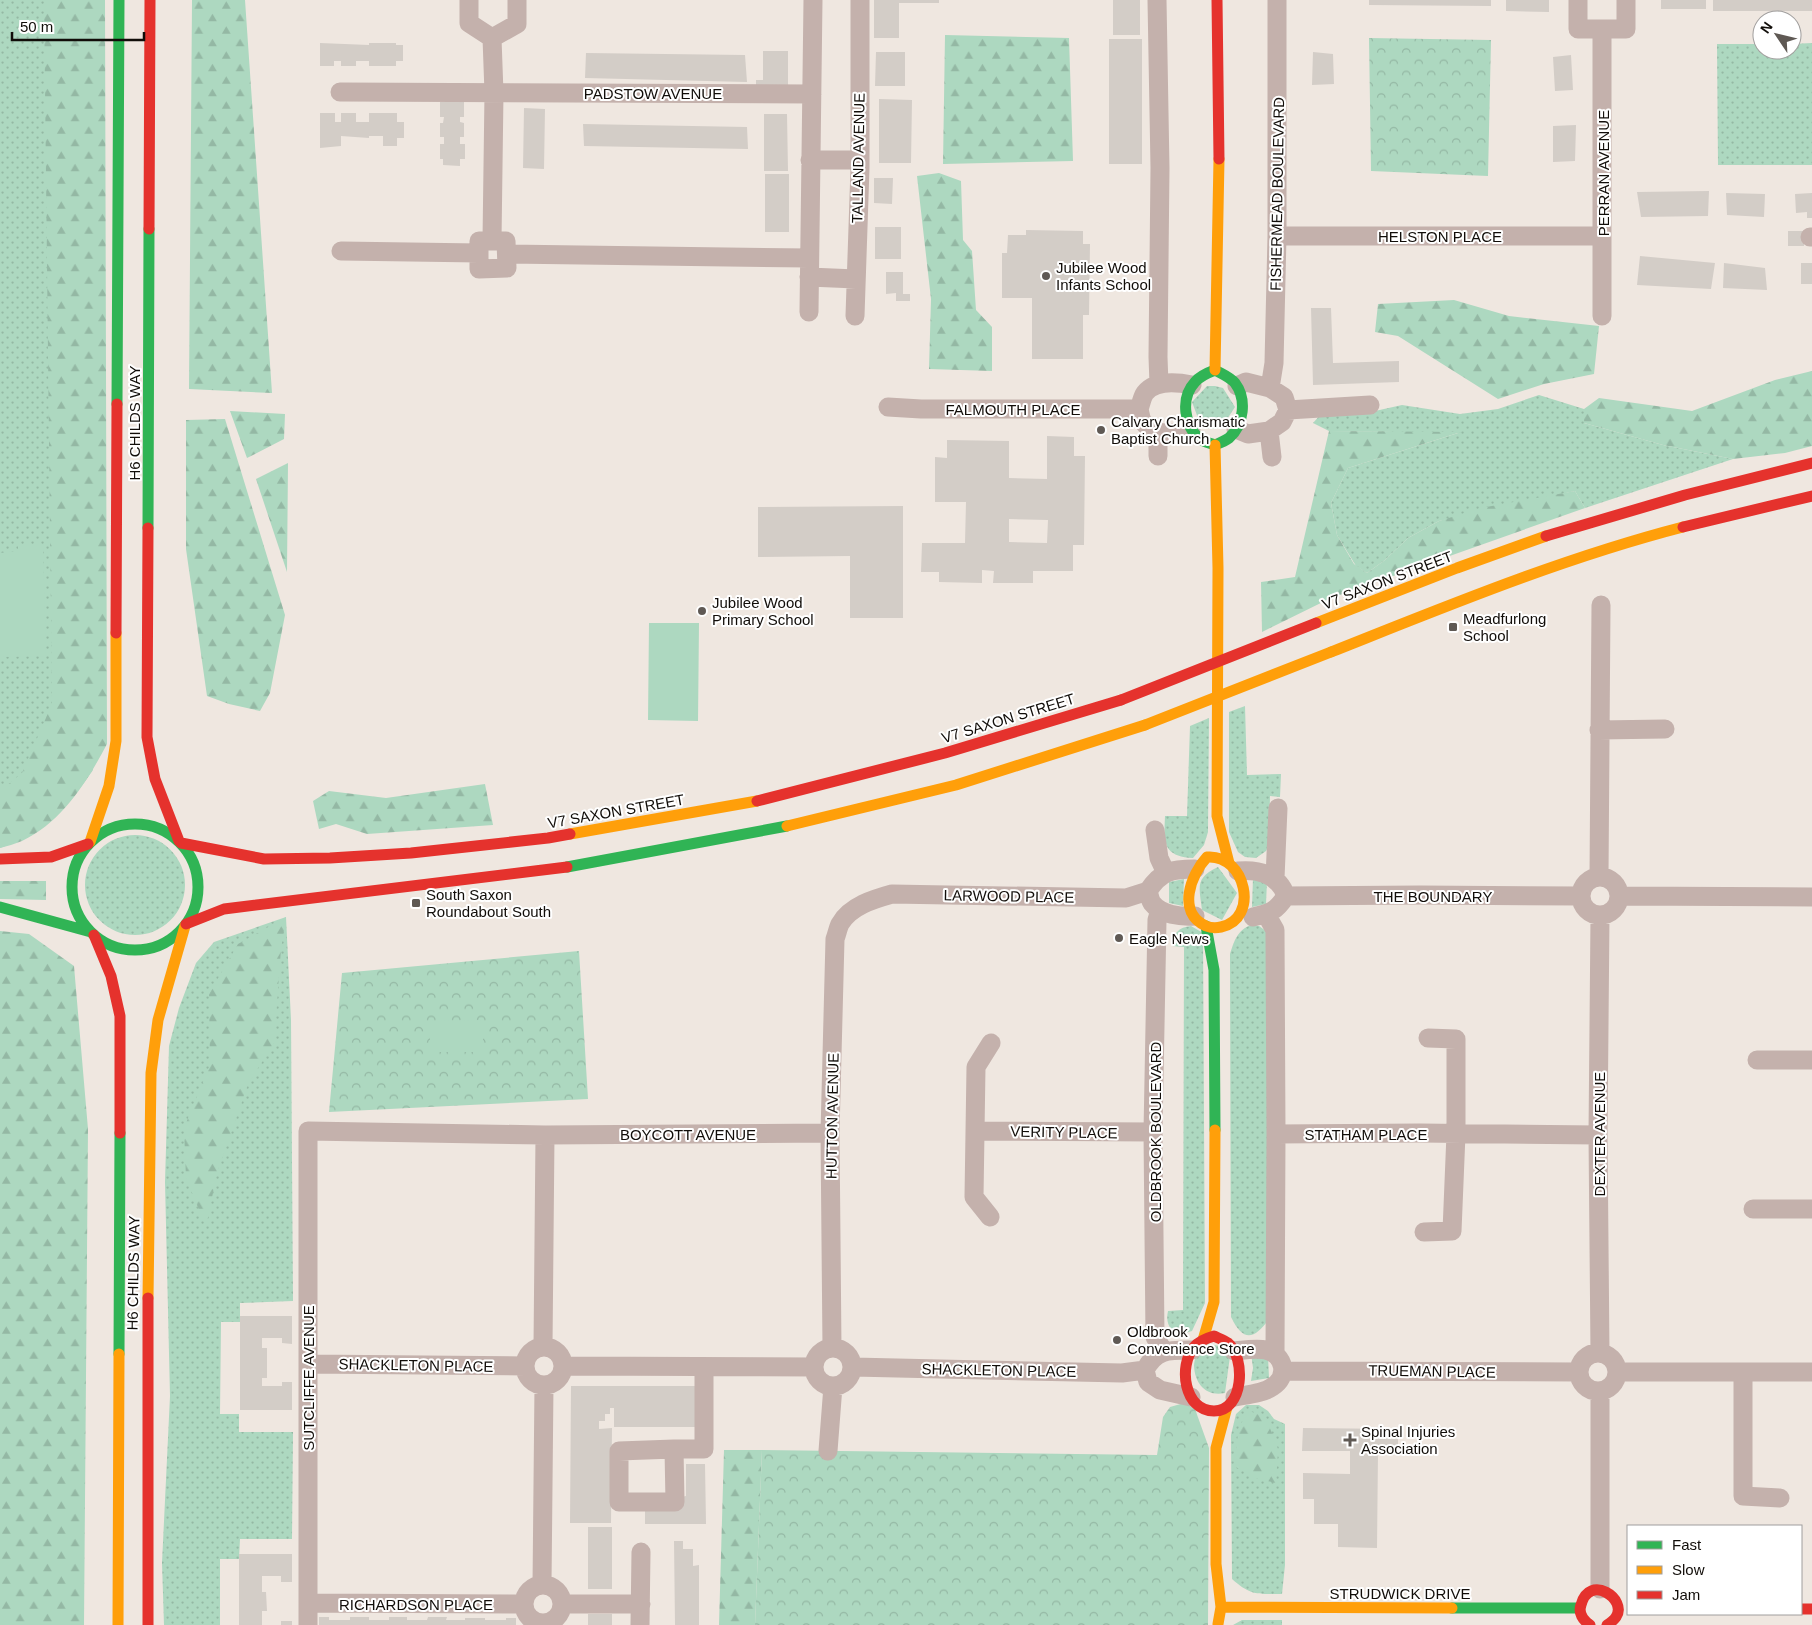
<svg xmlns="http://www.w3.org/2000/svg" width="1812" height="1625" viewBox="0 0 1812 1625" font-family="Arial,sans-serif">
	<defs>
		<pattern id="grass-dots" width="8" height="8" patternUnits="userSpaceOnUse" patternTransform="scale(1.25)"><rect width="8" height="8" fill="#add8c0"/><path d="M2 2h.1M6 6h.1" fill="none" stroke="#94b8a4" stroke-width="1.8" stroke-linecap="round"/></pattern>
		<pattern id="forest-firs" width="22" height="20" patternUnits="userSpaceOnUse" patternTransform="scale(1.25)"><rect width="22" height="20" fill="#add8c0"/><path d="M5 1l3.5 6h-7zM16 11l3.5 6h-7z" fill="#94b8a4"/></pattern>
		<pattern id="park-crowns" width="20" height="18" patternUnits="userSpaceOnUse" patternTransform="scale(1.25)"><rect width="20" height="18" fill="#add8c0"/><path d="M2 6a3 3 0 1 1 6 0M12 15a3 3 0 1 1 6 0" fill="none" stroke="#94b8a4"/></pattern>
	</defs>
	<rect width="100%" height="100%" fill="#efe7e0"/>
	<path fill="url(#grass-dots)" d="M0,0H105L93,770C65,810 47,833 0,848Z
		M1812,43V165H1718L1717,44H1762V50H1792V44Z
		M1207,386H1215L1223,388L1235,407L1222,427C1214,430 1208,429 1201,426L1192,402Z
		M1539,395L1584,409V423L1663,445L1733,459L1585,508L1575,491L1439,521L1408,538L1385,560L1367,573L1356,566L1337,535L1331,503L1348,468L1458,433L1329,431L1313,423L1322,413H1366L1402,405L1460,414L1498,409Z
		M1245,706L1247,775L1281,774L1280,797L1270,796L1269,845L1266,851L1256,858L1245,857L1238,852L1229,832V712Z
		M1209,718L1208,832L1204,845L1193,858C1162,856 1164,842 1165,816H1187L1190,726Z
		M85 885a50 50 0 1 1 100 0a50 50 0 1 1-100 0Z
		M1218,867L1237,893L1222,920L1202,910C1199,886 1195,878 1218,867Z
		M1253,878L1267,881L1266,904L1252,907Z
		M1184,879L1183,906L1169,903V882Z
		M286,917L291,1020L293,1301L240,1303V1322H221L220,1414H239V1432H293L292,1539H240L239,1559H220V1625H164L162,1563L170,1396L165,1182L169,1046L179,1008L196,963L214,942Z
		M1251,925L1259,926L1266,931L1269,1319C1254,1340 1243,1342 1231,1317L1230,954C1234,942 1237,930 1251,925Z
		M1191,926L1203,933L1205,1303L1192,1331C1176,1337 1164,1329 1168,1311L1183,1310L1184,947L1172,946C1172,934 1179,927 1191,926Z
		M1202,1342L1231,1349L1225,1393C1206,1397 1195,1384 1194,1366C1194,1359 1199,1349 1202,1342Z
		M1251,1353L1268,1356L1269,1378L1251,1381L1253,1368Z
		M1246,1405H1259L1268,1411L1274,1419L1285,1424V1565L1282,1594C1258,1594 1251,1596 1232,1579L1231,1435L1236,1414Z
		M1242,1620H1282V1625H1233Z"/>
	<path fill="url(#forest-firs)" d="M44,0H105L107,744C87,782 62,822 22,841C15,844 7,846 0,848V791L22,773L52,704Z
		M192,0H245L272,393L189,389Z
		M945,35L1069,38L1073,161L943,164Z
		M939,173L961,181L963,240L972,251L976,310L992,327V371L929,369L931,299L917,176Z
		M1454,300L1509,316L1599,326L1594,374L1544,384L1498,399L1398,336L1375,332L1378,304Z
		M1812,371V446L1785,453L1733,459L1663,445L1584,423V409L1599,398L1692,411L1775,380Z
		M230,411L285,414L284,439L247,458Z
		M225,419L285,615L270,693L260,711L229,704L207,696L186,549V420Z
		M1329,431L1461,432L1348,468L1331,503L1337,535L1354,564L1367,573L1385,560L1408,538L1439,521L1481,508L1575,491L1585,508L1331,598L1262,632L1261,582L1295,577Z
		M288,463L287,572L256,479Z
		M485,784L493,825L367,834L336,824L319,829L313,801L329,791L386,798Z
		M0,881H46V900L0,899Z
		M286,917L281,949L274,1043L248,1084L217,1173L206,1227L186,1178L184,1128L210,1065L209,994L238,944Z
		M0,931L29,934L74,966L88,1129L84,1625H0Z
		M1250,1411L1266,1418L1278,1449L1276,1483L1258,1479L1234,1466L1239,1426Z
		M724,1450H762L755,1625H719Z"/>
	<path fill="url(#park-crowns)" d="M1369,38L1491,40L1488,176L1371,171Z
		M579,951L588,1099L329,1112L342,973Z
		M1184,1403L1195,1409L1209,1448L1208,1625H755L762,1450L1157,1455L1163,1417L1170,1407Z"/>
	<path fill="#add8c0" d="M18,544H43L46,656L0,657V553L18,551Z
		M649,623H699L698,721L648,720Z
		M483,1020V1052H430V1021Z"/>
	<path fill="#d3cdc7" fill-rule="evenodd" d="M874,0H939V3H899V38H874Z
		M1113,0H1140V35H1113Z
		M1369,0H1491V6L1369,5Z
		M1506,0H1549V12L1506,11Z
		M1661,0H1706V9H1661Z
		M1713,0H1812V11H1713Z
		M1109,39H1142V164H1109Z
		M320,43L369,45V43H396V45H403V61H396V66H369V61H356V66H341V61H334V66H320Z
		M763,51H788V90L756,91V80H763Z
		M876,52H905V86H875Z
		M1313,52L1333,54L1334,84L1312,85Z
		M586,53L745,55L747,82L585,78Z
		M1571,55L1573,90L1555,91L1553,57Z
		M879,99L912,100L911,163H879Z
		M440,102H464V117H460V122L464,123V137H460V144H465V159H460V166L443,165V159H440V144H444V137H440V123H443L444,117H440Z
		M524,108L545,109L544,169L523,168Z
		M320,113H335V122H341V113H356V122H369V113H397V122H404V138H397V146H383V136H369V138L341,136V146L320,148Z
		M764,114H787L788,171H764Z
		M583,124L747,127L748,149L584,146Z
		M1576,125L1575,161L1553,162V126Z
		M765,174H789V232H765Z
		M874,178H893L892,204L874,203Z
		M1709,191L1708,216L1641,217L1637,192Z
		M1726,193L1765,194L1764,217L1727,215Z
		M1812,193V218H1807V212L1796,213L1795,194Z
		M875,227H901V259H875Z
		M1026,230L1083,231V244H1090L1089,315H1083V359H1032V298H1002V253H1007L1008,235H1026Z
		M1788,231H1804V246H1788Z
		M1640,256L1715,263L1711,289L1637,285Z
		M1724,263L1765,268L1767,290L1723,288Z
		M1801,263H1812V284H1801Z
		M886,272H903V294H910V301H896V293L886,294Z
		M1311,308H1331L1333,363L1399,361V382L1313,385Z
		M1047,436L1074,437V456H1085L1084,545H1073V571H1033V583H993L994,571L982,570V583L939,582V572H921L922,543H965L966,502H935V457L947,458V440L1009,441V478L1047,479ZM1009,519L1048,520L1047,543L1009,542Z
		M903,506V618H850V556L758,557V507Z
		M240,1316H292V1344L282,1343V1338H262V1348H267V1378H262V1386H282V1382H292V1410H240Z
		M571,1386H695V1427H614V1408H610V1414H605V1421H599V1429L612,1428L611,1523H570Z
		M1303,1428L1398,1429V1452H1378L1377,1548L1338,1547V1524H1314V1499H1303V1473L1350,1474V1451H1302Z
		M686,1464H705L706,1524H645V1504L686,1496Z
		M588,1527H612V1589H588Z
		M674,1541H683V1549H693V1566L699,1565V1625H675Z
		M239,1554H292V1582H281V1576H262V1592H266L267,1611H262V1625H239Z
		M588,1614H612V1625H588Z
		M319,1617H329V1620H350V1617H369V1620H389V1617H407V1620H427L428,1617H447L446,1620H465V1618H485V1620H506V1618H516V1625H319Z
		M281,1621H292V1625H281Z"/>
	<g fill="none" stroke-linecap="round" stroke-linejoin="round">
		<path stroke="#c4b1ac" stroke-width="19" d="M469,0V23L492,38
			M1157,0L1160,168L1158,357L1159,384
			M1578,0V29H1626V0
			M1602,29V316
			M492,38L517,24V0
			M340,92L812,94
			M810,160H859
			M1277,236H1602
			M1810,237H1812
			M492,240L494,93L492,38
			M479,241H506L507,268L479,269Z
			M341,251L479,253
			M507,254L809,258
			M809,277L856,279
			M809,312L813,0
			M855,316L860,168V0
			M1270,388L1274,363L1277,236V0
			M888,407L921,409H1139
			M1288,410L1370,405
			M1191,429C1176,434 1157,437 1145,424C1141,421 1140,413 1139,409C1141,404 1142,397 1145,393C1155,380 1177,382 1192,385
			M1236,429L1248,434L1269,431L1282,422L1288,410L1284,397L1270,388L1246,382L1237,386
			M1269,431L1272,457
			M1158,456V433
			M1599,730L1665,729
			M1155,830L1159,858L1166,873
			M1238,871C1259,869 1279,875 1286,896C1276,911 1271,913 1253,917
			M1581 896a19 19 0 1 1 38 0a19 19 0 1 1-38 0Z
			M1599,877L1601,605
			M1275,878L1278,808
			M1286,896L1420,895L1581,896
			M1619,896L1812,897
			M1160,910L1157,920L1153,1132L1155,1337L1164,1352
			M1266,914L1275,930L1276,1134L1275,1354
			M1195,916C1181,917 1161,915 1152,903C1150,900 1149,894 1148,891C1161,871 1172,869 1195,869
			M1600,916L1598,1135L1600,1353
			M1757,1060H1812
			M976,1131L1153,1132
			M1276,1134L1420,1133L1598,1135
			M1753,1209H1812
			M990,1217L974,1197L976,1067L991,1043
			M1424,1232L1452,1231L1456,1134V1039L1428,1038
			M543,1347L545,1135
			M525 1366a19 19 0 1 1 38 0a19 19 0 1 1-38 0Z
			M832,1348L830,1133L835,939C837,934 838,928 840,924C850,906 874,899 892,894L1126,898L1148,891
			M814 1367a19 19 0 1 1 38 0a19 19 0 1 1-38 0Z
			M1234,1351C1244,1350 1257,1348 1266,1350C1285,1355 1289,1377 1272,1387C1264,1393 1245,1395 1235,1397
			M1579 1372a19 19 0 1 1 38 0a19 19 0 1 1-38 0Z
			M308,1364L525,1366
			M563,1366L814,1367
			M853,1367L1122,1373L1145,1370
			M1284,1371L1579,1372
			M1617,1372H1812
			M1743,1373V1496L1780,1498
			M1191,1397L1160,1390L1148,1382L1145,1370C1156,1349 1169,1350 1192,1350
			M674,1449L619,1451V1502H675L674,1449H704V1367
			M828,1451L833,1386
			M542,1585L544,1385
			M524 1604a19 19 0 1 1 38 0a19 19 0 1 1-38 0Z
			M1600,1589V1391
			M308,1603L524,1604
			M563,1604H641
			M308,1625V1131L545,1135L830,1133
			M640,1625L641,1552"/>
		<path stroke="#30b455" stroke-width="11" d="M1215,370C1222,374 1230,377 1235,383C1247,399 1244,425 1229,438C1225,441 1220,443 1215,445C1210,443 1204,442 1200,439C1184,426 1180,398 1195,382C1200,376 1207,373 1215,370Z
			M117,404L119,0
			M148,528L149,229
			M72 887a63 63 0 1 1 126 0a63 63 0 1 1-126 0Z
			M567,867L787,826
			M0,907L91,932
			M1206,926L1214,970L1215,1130
			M119,1354L120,1133
			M1452,1608H1579"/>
		<path stroke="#ff9f0a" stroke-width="11" d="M1215,370L1219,159
			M1215,445L1218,568L1217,816L1229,863
			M1316,623L1457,568L1546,536
			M1331,652C1447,606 1563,558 1683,527
			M787,826L956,785L1145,725
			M570,834L757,801
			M90,842L109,786L116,741V633
			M1207,857C1246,854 1260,919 1221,927C1216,928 1211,928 1206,926C1176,913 1191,874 1207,857Z
			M148,1298L151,1073L158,1020L185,926
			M1203,1340L1214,1302L1215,1130
			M1221,1607L1452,1608
			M1218,1624L1221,1607L1216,1564V1448L1227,1407
			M118,1625L119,1354"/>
		<path stroke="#e5322d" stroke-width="11" d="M1217,0L1219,159
			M149,229L150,0
			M1683,527L1812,496
			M148,528L147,737L155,779L179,841
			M1546,536L1685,495L1812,463
			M116,633L117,404
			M757,801L945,753L1121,700
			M181,843L264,859L330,858L411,853L548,838L570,834
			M0,859L51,857L88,844
			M186,924L224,909L567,867
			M94,935L111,976L120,1016V1133
			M148,1298V1625
			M1214,1336C1218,1338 1224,1340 1228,1343C1246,1358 1244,1411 1214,1411C1184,1411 1178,1366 1194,1347C1199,1341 1207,1338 1214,1336Z
			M1801,1609H1812
			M1590,1625C1583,1620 1578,1613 1581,1605C1589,1573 1628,1599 1616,1617C1614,1620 1610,1623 1607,1625"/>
		<path stroke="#ff9f0a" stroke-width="11" d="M1145,725L1331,652"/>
		<path stroke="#e5322d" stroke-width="11" d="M1121,700L1316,623"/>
	</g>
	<g fill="#5f5954" stroke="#fff" stroke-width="2">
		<circle cx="1046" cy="276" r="5"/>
		<circle cx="1101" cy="430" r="5"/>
		<circle cx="702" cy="611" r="5"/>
		<rect x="1448" y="622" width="10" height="10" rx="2.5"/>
		<rect x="411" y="898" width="10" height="10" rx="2.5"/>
		<circle cx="1119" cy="938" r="5"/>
		<circle cx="1117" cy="1340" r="5"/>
		<path d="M1347.5 1432.5h5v5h5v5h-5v5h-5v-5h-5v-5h5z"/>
	</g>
	<g text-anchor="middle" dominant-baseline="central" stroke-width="4" stroke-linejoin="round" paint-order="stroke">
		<g font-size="15" fill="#110d09" stroke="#fff">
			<text x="653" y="93">PADSTOW AVENUE</text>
			<text transform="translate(858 158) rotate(-89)">TALLAND AVENUE</text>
			<text transform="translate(1603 173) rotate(-90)">PERRAN AVENUE</text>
			<text transform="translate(1277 194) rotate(-89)">FISHERMEAD BOULEVARD</text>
			<text x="1440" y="236">HELSTON PLACE</text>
			<text x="1013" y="409">FALMOUTH PLACE</text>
			<text transform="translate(134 423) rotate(-90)">H6 CHILDS WAY</text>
			<text transform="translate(1387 580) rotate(-21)">V7 SAXON STREET</text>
			<text transform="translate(1008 718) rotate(-17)">V7 SAXON STREET</text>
			<text transform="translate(616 811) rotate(-10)">V7 SAXON STREET</text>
			<text transform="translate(1009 896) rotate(1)">LARWOOD PLACE</text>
			<text x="1433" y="896">THE BOUNDARY</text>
			<text transform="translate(832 1116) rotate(-89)">HUTTON AVENUE</text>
			<text transform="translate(1064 1132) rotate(1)">VERITY PLACE</text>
			<text transform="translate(1155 1132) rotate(-90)">OLDBROOK BOULEVARD</text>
			<text x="688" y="1134">BOYCOTT AVENUE</text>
			<text x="1366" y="1134">STATHAM PLACE</text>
			<text transform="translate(1599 1134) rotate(-90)">DEXTER AVENUE</text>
			<text transform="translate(133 1273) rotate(-89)">H6 CHILDS WAY</text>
			<text transform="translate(416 1365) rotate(1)">SHACKLETON PLACE</text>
			<text transform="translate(999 1370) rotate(1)">SHACKLETON PLACE</text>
			<text transform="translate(1432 1371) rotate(1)">TRUEMAN PLACE</text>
			<text transform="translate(308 1378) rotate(-90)">SUTCLIFFE AVENUE</text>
			<text x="1400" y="1593">STRUDWICK DRIVE</text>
			<text x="416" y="1604">RICHARDSON PLACE</text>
		</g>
		<g font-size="15" fill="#110d09" stroke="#fff" text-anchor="start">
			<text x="1056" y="267">Jubilee Wood<tspan x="1056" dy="17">Infants School</tspan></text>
			<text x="1111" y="421">Calvary Charismatic<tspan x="1111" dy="17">Baptist Church</tspan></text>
			<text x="712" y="602">Jubilee Wood<tspan x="712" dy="17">Primary School</tspan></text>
			<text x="1463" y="618">Meadfurlong<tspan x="1463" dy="17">School</tspan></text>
			<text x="426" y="894">South Saxon<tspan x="426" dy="17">Roundabout South</tspan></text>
			<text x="1129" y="938">Eagle News</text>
			<text x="1127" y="1331">Oldbrook<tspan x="1127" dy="17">Convenience Store</tspan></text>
			<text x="1361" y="1431">Spinal Injuries<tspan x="1361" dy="17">Association</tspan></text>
		</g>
	</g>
	<rect x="1627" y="1525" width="175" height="90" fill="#ffffff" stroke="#a09e9d"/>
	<rect x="1637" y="1541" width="25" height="8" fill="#30b455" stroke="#a09e9d"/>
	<text x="1672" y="1550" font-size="15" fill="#110d09">Fast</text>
	<rect x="1637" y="1566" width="25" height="8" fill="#ff9f0a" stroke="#a09e9d"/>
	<text x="1672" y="1575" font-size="15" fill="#110d09">Slow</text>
	<rect x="1637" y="1591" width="25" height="8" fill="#e5322d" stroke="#a09e9d"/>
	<text x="1672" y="1600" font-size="15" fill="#110d09">Jam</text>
	<g transform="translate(1777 35) rotate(305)"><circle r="24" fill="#ffffff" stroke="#a09e9d"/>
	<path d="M0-4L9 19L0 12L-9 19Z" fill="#5f5954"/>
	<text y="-8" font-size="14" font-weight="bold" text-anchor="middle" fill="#110d09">N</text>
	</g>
	<path d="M12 32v8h132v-8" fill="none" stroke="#110d09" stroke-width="2.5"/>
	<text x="20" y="32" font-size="15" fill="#110d09" stroke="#ffffff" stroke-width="4" paint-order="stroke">50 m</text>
</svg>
